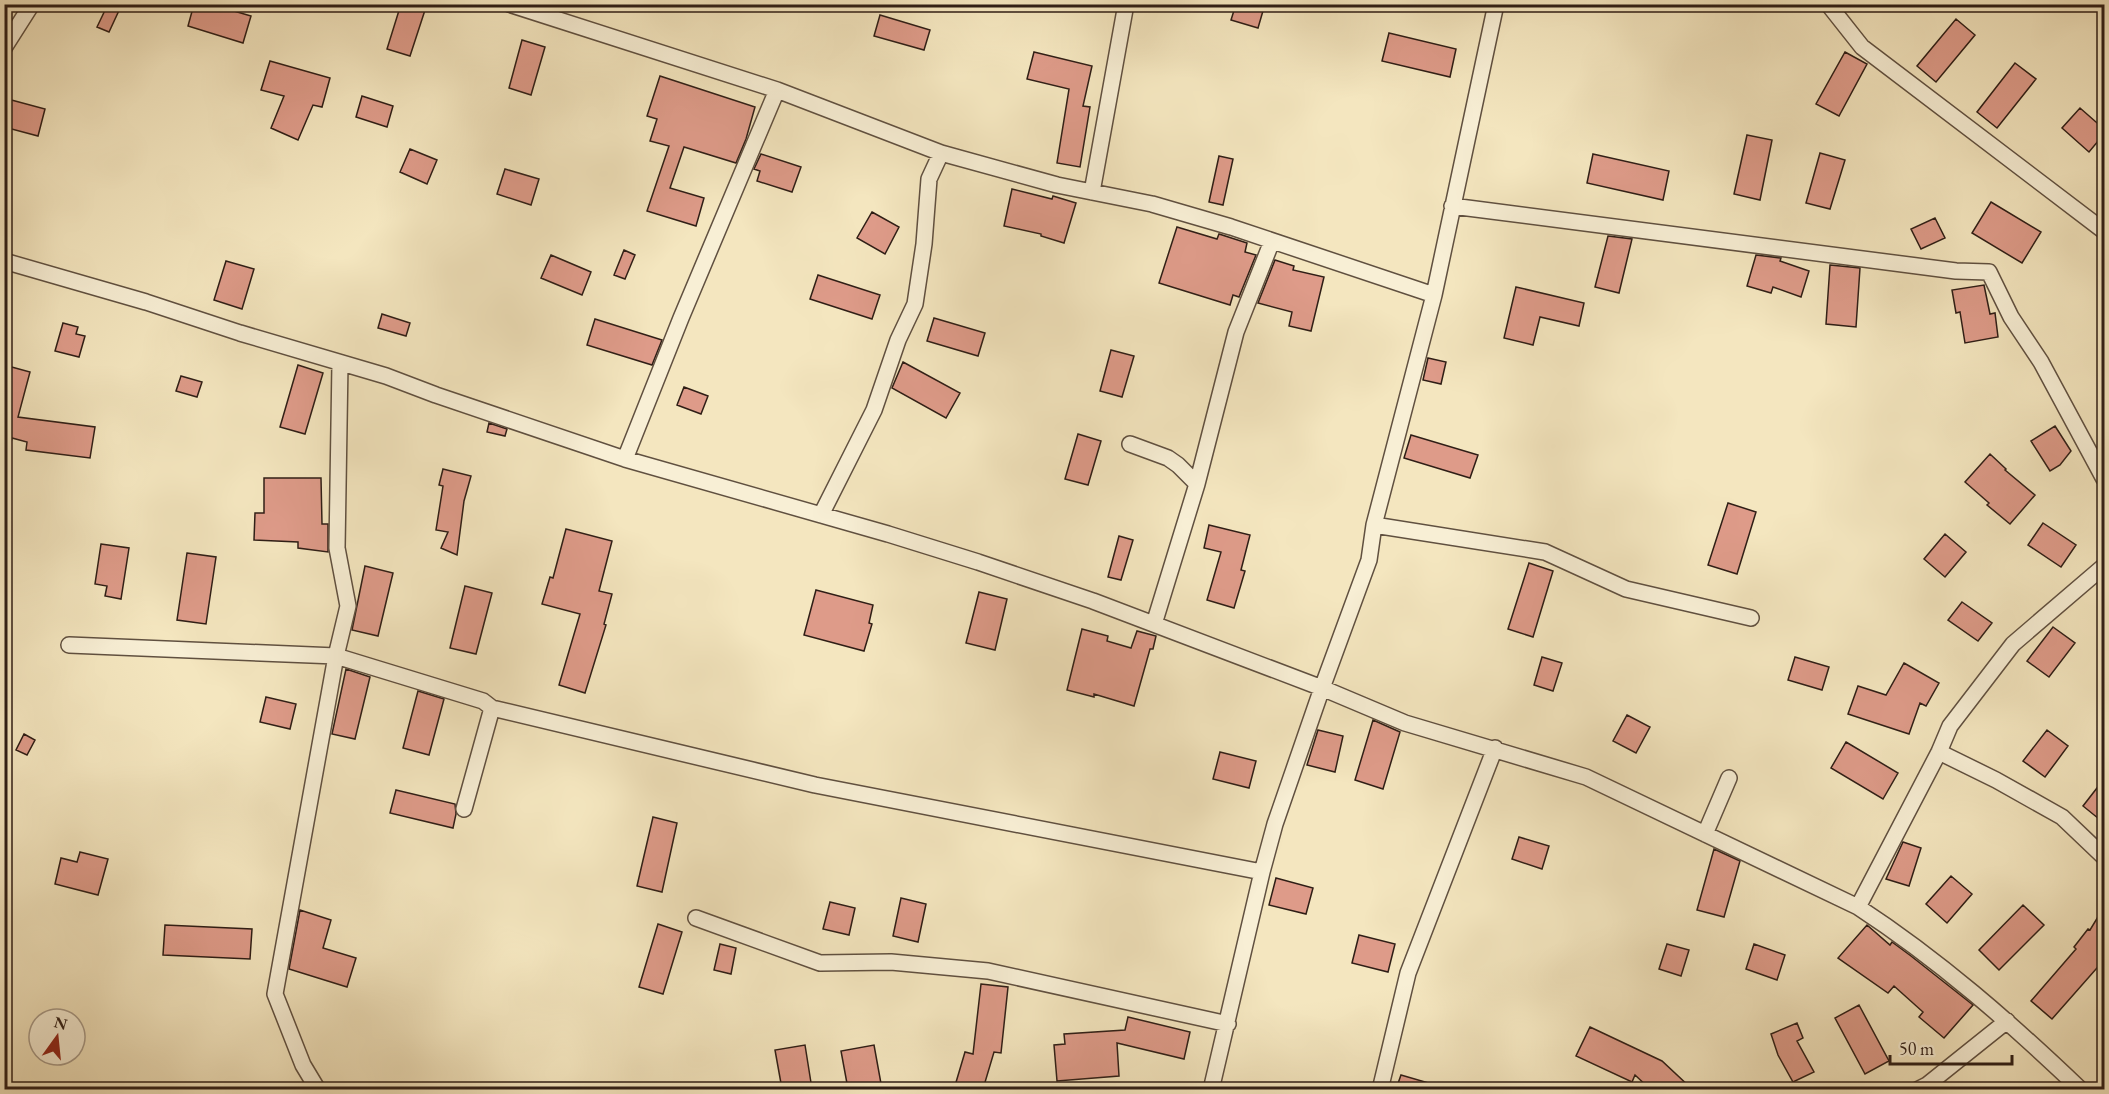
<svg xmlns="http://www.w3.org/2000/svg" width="2109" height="1094" viewBox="0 0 2109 1094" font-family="'EB Garamond',serif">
	<rect width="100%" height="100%" fill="#f4e6bf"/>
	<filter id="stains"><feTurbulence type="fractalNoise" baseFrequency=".00333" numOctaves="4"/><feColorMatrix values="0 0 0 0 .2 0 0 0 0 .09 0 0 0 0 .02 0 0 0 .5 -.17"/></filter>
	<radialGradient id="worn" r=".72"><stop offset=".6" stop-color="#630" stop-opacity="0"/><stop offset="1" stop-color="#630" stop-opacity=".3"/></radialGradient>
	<path fill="#de9b89" stroke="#2f1e16" stroke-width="1.5" d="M108,4H122L109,32L97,27Z
		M194,4H210L251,16L243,43L188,26Z
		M401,4H427L410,56L387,49Z
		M1236,4H1265L1258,28L1231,20Z
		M880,15L930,30L924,50L874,36Z
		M1956,19L1975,35L1936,82L1917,66Z
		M1389,33L1456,49L1450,77L1382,61Z
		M522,40L545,47L531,95L509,88Z
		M1034,52L1092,66L1083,106L1090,107L1080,167L1057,163L1069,89L1027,79Z
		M1845,52L1867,64L1839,116L1816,104Z
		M270,61L330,78L322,107L313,105L298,140L271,128L284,96L261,90Z
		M2015,63L2036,79L1997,128L1977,112Z
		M660,76L755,107L746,139L736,163L684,147L670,188L704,198L696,226L647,211L669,146L650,141L657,119L647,116Z
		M362,96L393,106L387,127L356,117Z
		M4,98L45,109L38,136L4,127Z
		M2080,108L2104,129V134L2089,152L2062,128Z
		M1747,135L1772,140L1760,200L1734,194Z
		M410,149L437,160L427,184L400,172Z
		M1820,153L1845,160L1830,209L1806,203Z
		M761,154L801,167L792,192L757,181L760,171L754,169Z
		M1593,154L1669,171L1663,200L1587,183Z
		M1219,156L1233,159L1223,205L1209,202Z
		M505,169L539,179L531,205L497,194Z
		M1012,189L1052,199L1053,196L1076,203L1064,243L1041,236V234L1004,226Z
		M1991,202L2041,232L2022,263L1972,233Z
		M872,212L899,227L885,254L857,238Z
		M1935,218L1945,238L1921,249L1911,229Z
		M1177,227L1217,239L1219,234L1247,243L1245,252L1256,255L1239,297L1233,295L1230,305L1159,283Z
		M1608,236L1632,239L1619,293L1595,287Z
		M624,250L635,255L625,279L614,275Z
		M551,255L591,272L582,295L541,278Z
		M1756,255L1781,258L1780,261L1809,271L1801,297L1773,287L1771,293L1747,286Z
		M1275,260L1294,266L1293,270L1324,277L1311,331L1289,326L1292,312L1258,303Z
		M226,261L254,269L242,309L214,300Z
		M1830,265L1860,268L1856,327L1826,324Z
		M818,275L880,295L872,319L810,299Z
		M1984,285L1990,314L1995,313L1998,337L1965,343L1960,312L1956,313L1952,290Z
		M1516,287L1584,303L1579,326L1540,317L1533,345L1504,338Z
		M382,314L410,323L406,336L378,328Z
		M934,318L985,333L978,356L927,341Z
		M595,319L662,340L652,365L587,345Z
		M63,323L78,327L76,334L85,336L79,357L55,351Z
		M1111,350L1134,356L1122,397L1100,391Z
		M1428,358L1446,362L1441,384L1423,380Z
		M903,362L960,393L946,418L892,388Z
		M298,365L323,373L305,434L280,427Z
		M8,366L30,372L18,417L95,427L90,458L26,450L27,442L12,438L9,451L4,450V377Z
		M181,376L202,382L197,397L176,391Z
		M684,387L708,396L701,414L677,405Z
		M489,423L507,429L505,436L487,432Z
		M2055,426L2071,451L2060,465L2050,471L2031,441Z
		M1078,434L1101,441L1088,485L1065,479Z
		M1411,435L1478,455L1470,478L1404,458Z
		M1990,454L2006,469L2005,470L2035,495L2010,524L1987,505L1989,503L1965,482Z
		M443,469L471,476L464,501L457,555L441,548L448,532L436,530L443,486L439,485Z
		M264,478H321L322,524H328V552L298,548V542L254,540L255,513H264Z
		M1728,503L1756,512L1737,574L1708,565Z
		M2043,523L2076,545L2061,567L2028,545Z
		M1209,525L1250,535L1241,570L1245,571L1234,608L1207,600L1221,552L1204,548Z
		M566,529L612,541L599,591L612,594L604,624L606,625L585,693L559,685L580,614L542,604L550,577L553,578Z
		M1945,534L1966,552L1945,577L1924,559Z
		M1119,536L1133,540L1121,580L1108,577Z
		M101,544L129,548L121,599L105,596L107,586L95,584Z
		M187,553L216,557L206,624L177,620Z
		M1529,563L1553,571L1533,637L1508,629Z
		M365,566L393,573L378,636L352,630Z
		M465,586L492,593L476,654L450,648Z
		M816,590L873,605L869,623L872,624L864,651L804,635Z
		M979,592L1007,599L995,650L966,643Z
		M1962,602L1992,623L1978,641L1948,620Z
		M2053,627L2075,643L2049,677L2027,661Z
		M1082,629L1108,636L1107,641L1131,648L1137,631L1156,636L1153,649H1150L1134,706L1094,694V697L1067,690Z
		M1542,657L1562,663L1553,691L1534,685Z
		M1795,657L1829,667L1822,690L1788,680Z
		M1904,663L1939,683L1926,706L1920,703L1909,734L1848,714L1858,686L1886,695Z
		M346,669L370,677L355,739L332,734Z
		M418,691L444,699L429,755L403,748Z
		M266,697L296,704L290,729L260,722Z
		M1627,715L1650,727L1636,753L1613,741Z
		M1373,720L1400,732L1383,789L1355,780Z
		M1318,730L1343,736L1335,772L1307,765Z
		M2047,730L2068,746L2045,777L2023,761Z
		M24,734L35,740L27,755L16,750Z
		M1846,742L1898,773L1883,799L1831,768Z
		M1220,752L1256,761L1249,788L1213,779Z
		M2104,779V823L2083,806Z
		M396,790L455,804L456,814L453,828L390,813Z
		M653,817L677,823L662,892L637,886Z
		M1519,837L1549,846L1542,869L1512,859Z
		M1903,842L1921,848L1909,886L1886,879Z
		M1714,849L1740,861L1724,917L1697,910Z
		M80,852L108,859L98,895L55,884L61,858L77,862Z
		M1951,876L1972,894L1947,923L1926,904Z
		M1276,878L1313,888L1306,914L1269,905Z
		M901,898L926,904L918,942L893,936Z
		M830,902L855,908L849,935L823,929Z
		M2023,905L2044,925L1999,970L1979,950Z
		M2104,907V960L2052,1019L2031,1001L2076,949L2074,947L2088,929L2090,930Z
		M300,910L331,920L323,948L356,958L347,987L289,969Z
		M658,924L682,932L663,994L639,987Z
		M165,925L252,929L250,959L163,955Z
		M1867,925L1890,945L1892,942L1911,956L1973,1005L1944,1038L1919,1017L1923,1012L1894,986L1888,993L1838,958Z
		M1359,935L1395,944L1388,972L1352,963Z
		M720,944L736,948L731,974L714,970Z
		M1667,944L1689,950L1681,976L1659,969Z
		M1754,944L1785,955L1777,980L1746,969Z
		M981,984L1008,987L1001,1053L994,1052L983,1089H954L965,1052L973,1054Z
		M1859,1005L1889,1061L1865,1074L1835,1018Z
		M1128,1017L1190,1032L1184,1059L1117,1043L1119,1076L1057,1081L1054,1045L1065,1044L1064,1034L1125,1030Z
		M1797,1023L1803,1038L1797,1041L1814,1072L1793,1082L1778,1055L1771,1034Z
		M1590,1027L1662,1061L1692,1089H1650L1635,1075L1632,1082L1576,1056Z
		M805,1045L812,1089H782L775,1050Z
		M874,1045L882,1089H848L841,1051Z
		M1401,1075L1439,1086V1089H1396Z"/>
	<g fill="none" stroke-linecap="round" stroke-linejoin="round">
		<defs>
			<path id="street" d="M509,4L777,90L941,153
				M1828,4L1862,47L2104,231
				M4,48L32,4
				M1092,192L1126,4
				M1452,206L1956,271L1989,272L2011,317L2041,362L2104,479
				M4,261L146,302L240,333L386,376L436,395L625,459L888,534L978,562L1093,601L1322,688L1405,723L1586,777L1858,907C1939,960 2011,1023 2081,1090
				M1130,444L1168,458L1178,465L1197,484
				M625,459L681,318L777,90
				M821,515L874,410L898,340L915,304L924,244L929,179L941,153L1057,185L1152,204L1231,227L1434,295
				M1374,525L1545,552L1626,589L1751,618
				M1154,624L1197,484L1236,332L1272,241
				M69,645L336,656L483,701L492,708L815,785L1262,872
				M1939,752L1996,780L2062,817L2104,857
				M464,809L492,708
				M1705,834L1729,778
				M1858,907L1939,752L1950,726L2013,644L2104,566
				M696,918L820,963L891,962L988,971L1228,1024
				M318,1090L303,1065L275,994L336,656L348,606L337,548L340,363
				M1211,1090L1262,872L1275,824L1322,688L1369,560L1374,525L1434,295L1496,4
				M1380,1090L1408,973L1495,748
				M1917,1090L1927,1085L2007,1021"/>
		</defs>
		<use href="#street" stroke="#605040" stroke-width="18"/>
		<use href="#street" stroke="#f8efd5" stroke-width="15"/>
	</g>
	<rect width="2109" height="1094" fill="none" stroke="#f4e6bf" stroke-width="24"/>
	<rect x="6" y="6" width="2097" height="1082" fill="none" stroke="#2f1e16" stroke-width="3"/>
	<rect x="12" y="12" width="2085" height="1070" fill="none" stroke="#2f1e16" stroke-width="1.5"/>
	<g transform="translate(57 1037) rotate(15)"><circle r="28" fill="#f8efd5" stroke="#a89b89" stroke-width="1.5"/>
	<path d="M0-4.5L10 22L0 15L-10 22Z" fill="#8f2418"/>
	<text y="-9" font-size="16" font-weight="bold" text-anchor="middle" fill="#2f1e16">N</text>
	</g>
	<path d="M1890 1055v9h122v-9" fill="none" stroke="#2f1e16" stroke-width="3"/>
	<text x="1899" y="1055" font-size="18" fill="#2f1e16" stroke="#f8efd5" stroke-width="4.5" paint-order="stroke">50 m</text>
	<rect width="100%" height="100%" filter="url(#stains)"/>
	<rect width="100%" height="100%" fill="url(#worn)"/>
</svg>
